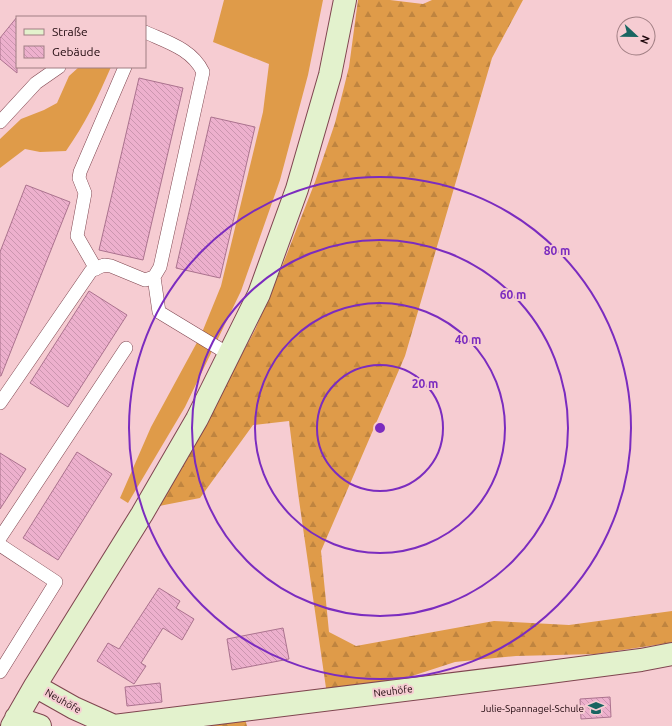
<svg xmlns="http://www.w3.org/2000/svg" width="672" height="726" viewBox="0 0 672 726" font-family="Ubuntu,sans-serif">
	<defs>
		<pattern id="forest-firs" width="22" height="20" patternUnits="userSpaceOnUse"><rect width="22" height="20" fill="#df9b49"/><path d="M5 1l3.5 6h-7zM16 11l3.5 6h-7z" fill="#bf843f"/></pattern>
		<pattern id="building-back-hatch" width="6" height="6" patternUnits="userSpaceOnUse"><rect width="6" height="6" fill="#edb0cd"/><path d="M-1 5l2 2M0 0l6 6M5-1l2 2" fill="none" stroke="#cb96af"/></pattern>
	</defs>
	<rect width="100%" height="100%" fill="#f6ccd2"/>
	<path fill="#df9b49" d="M224,0H323L308,75L280,180L241,291L185,407L128,503L120,498L151,427L201,335L221,286L263,112L269,64L213,42Z
		M79,67H111C98,97 85,124 66,151L40,152L25,149L0,168V139L21,119L44,110L57,103L69,76Z"/>
	<path fill="url(#forest-firs)" d="M358,0H390L423,4L432,0H523L492,58L405,356L321,551L329,632L356,646L494,621L569,625L672,611V642L669,643L596,654L516,656L455,662L412,676L345,689L326,688L298,493L289,421L253,425L200,498L154,507L199,434L255,330L285,259L315,182L335,123L349,67Z
		M245,719L247,726H198Z"/>
	<path fill="url(#building-back-hatch)" stroke="#ab728e" d="M17,17V73L0,59V38Z
		M139,78L183,88L143,260L99,250Z
		M211,117L255,127L220,278L176,268Z
		M26,185L70,202L1,376H0V252Z
		M89,291L127,315L68,407L30,383Z
		M77,452L112,474L58,560L23,538Z
		M0,453L26,469L0,509Z
		M159,588L180,601L176,608L194,619L182,640L163,628L141,663L146,666L134,684L97,661L108,643L119,649Z
		M283,628L289,659L232,670L227,639Z
		M160,683L162,702L127,706L125,687Z
		M610,697L611,717L581,719L580,699Z"/>
	<g fill="none" stroke-linecap="round" stroke-linejoin="round">
		<defs>
			<path id="lane" d="M0,122L36,83L59,67
				M96,269L77,236L85,193L79,178L80,172L125,67
				M154,277L159,312L230,355
				M0,403L91,271L104,265L111,266L145,280L154,277L160,267L203,72C192,49 167,42 145,32
				M0,538L126,348
				M0,545L56,582L0,672"/>
			<path id="secondary" d="M35,686L74,708L114,726
				M16,718L40,726
				M12,726L35,686L142,514L197,419L259,294L297,189L330,75L345,0
				M114,726L542,673L641,660L672,654"/>
		</defs>
		<use href="#lane" stroke="#7f454f" stroke-width="14"/>
		<use href="#secondary" stroke="#7f454f" stroke-width="24"/>
		<use href="#lane" stroke="#fff" stroke-width="13"/>
		<use href="#secondary" stroke="#e3f2cd" stroke-width="22"/>
	</g>
	<g fill="none" stroke="#7b2cbf" stroke-width="2">
		<circle cx="380" cy="428" r="63"/>
		<circle cx="380" cy="428" r="125"/>
		<circle cx="380" cy="428" r="188"/>
		<circle cx="380" cy="428" r="251"/>
	</g>
	<defs>
		<symbol id="school-bare" viewBox="-9 -9 18 18"><path d="M0-5L7-2L0 1L-7-2ZM-4 1L0 2.5L4 1V4Q0 6-4 4Z" fill="#196561" stroke="#f6ccd2" stroke-width="2.5" paint-order="stroke"/></symbol>
	</defs>
	<g fill-rule="evenodd">
		<use href="#school-bare" x="585" y="697" width="22" height="22"/>
	</g>
	<g text-anchor="middle" dominant-baseline="central" stroke-width="4" stroke-linejoin="round" paint-order="stroke">
		<g font-size="10" fill="#1f080d" stroke="#f6ccd2">
			<text transform="translate(393 691) rotate(-7)">Neuhöfe</text>
			<text transform="translate(63 701) rotate(29)">Neuhöfe</text>
		</g>
		<g font-size="10" fill="#1f080d" stroke="#f6ccd2" text-anchor="end">
			<text x="584" y="708">Julie-Spannagel-Schule</text>
		</g>
	</g>
	<circle cx="380" cy="428" r="6" fill="#7b2cbf" stroke="#f6ccd2" stroke-width="2"/>
	<g font-size="12" text-anchor="middle" font-weight="bold" fill="#7b2cbf" stroke="#f6ccd2" stroke-width="4" stroke-linejoin="round" paint-order="stroke">
		<text x="557" y="255">80 m</text>
		<text x="513" y="299">60 m</text>
		<text x="468" y="344">40 m</text>
		<text x="425" y="388">20 m</text>
	</g>
	<rect x="16" y="16" width="130" height="52" fill="#f6ccd2" stroke="#a07e83"/>
	<rect x="24" y="29" width="20" height="6" fill="#e3f2cd" stroke="#a07e83"/>
	<text x="52" y="36" font-size="12" fill="#1f080d">Straße</text>
	<rect x="24" y="46" width="20" height="12" fill="url(#building-back-hatch)" stroke="#a07e83"/>
	<text x="52" y="56" font-size="12" fill="#1f080d">Gebäude</text>
	<g transform="translate(636 36) rotate(112)"><circle r="19" fill="#f6ccd2" stroke="#a07e83"/>
	<path d="M0-3L7 15L0 10L-7 15Z" fill="#196561"/>
	<text y="-6" font-size="11" font-weight="bold" text-anchor="middle" fill="#1f080d">N</text>
	</g>
</svg>
